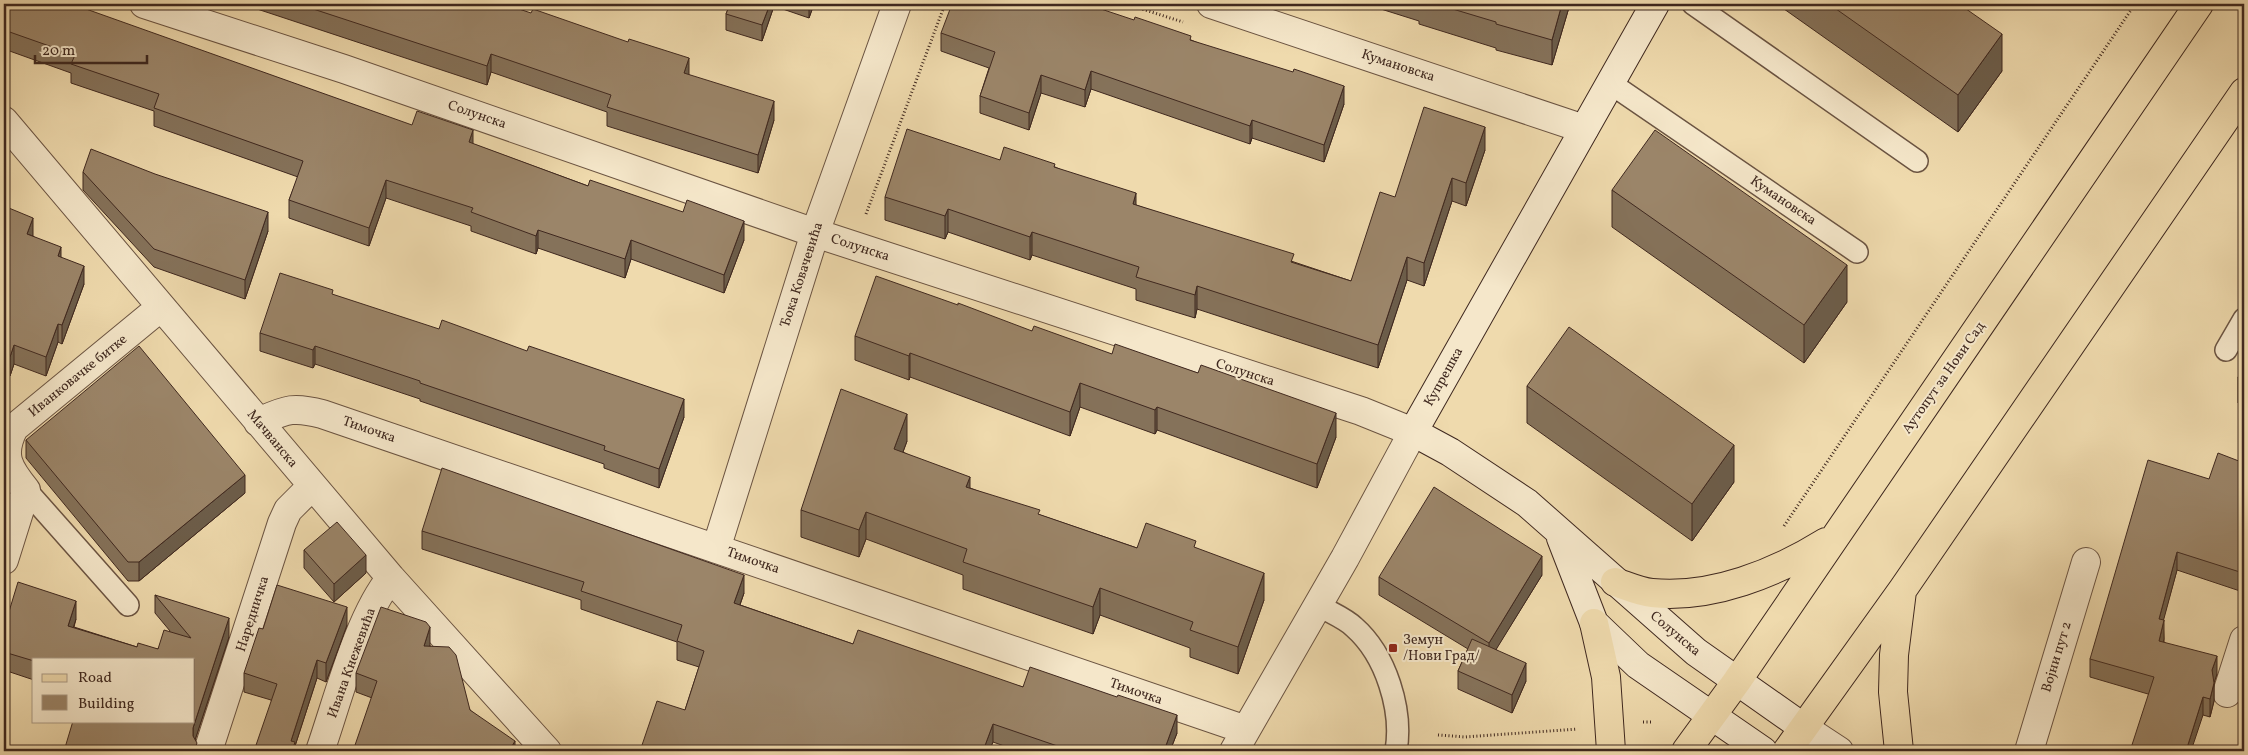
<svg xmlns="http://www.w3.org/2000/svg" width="2248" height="755" viewBox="0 0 2248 755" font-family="Vollkorn,serif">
	<rect width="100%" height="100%" fill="#efdaad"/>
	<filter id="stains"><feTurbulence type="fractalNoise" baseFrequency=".004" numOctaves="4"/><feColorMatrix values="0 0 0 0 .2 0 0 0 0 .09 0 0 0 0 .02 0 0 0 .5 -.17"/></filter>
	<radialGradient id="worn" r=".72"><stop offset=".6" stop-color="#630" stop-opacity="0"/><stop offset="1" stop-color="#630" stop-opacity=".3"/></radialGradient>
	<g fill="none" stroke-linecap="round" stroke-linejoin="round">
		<defs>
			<path id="service" d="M1693,4L1917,161
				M1610,83L1857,252
				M2226,350L2244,319
				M26,490L128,605
				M1318,605C1329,612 1345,618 1354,627C1386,655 1403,710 1396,751"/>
			<path id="minor" d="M144,4L344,69L815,233L1361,411L1413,432L1345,558L1234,751
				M1211,4L1584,129
				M4,121L391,578L547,751
				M258,422C286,410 292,406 322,414L1246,730
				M716,549L815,233L897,4
				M4,560L26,490C8,468 0,455 14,428L161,307
				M2227,693L2244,640
				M1804,728L1839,751
				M208,751L282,523L288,510L312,486
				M320,751C337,703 359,615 391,578
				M2029,751L2086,562"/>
			<path id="secondary" d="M1655,4L1413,432L1450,452L1527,503L1696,652L1804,728
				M1561,538L1594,623L1638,665L1763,751"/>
			<path id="primary" d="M1615,582C1627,586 1640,592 1652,593C1712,599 1776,573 1826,542
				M1594,623L1606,677L1611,751
				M1686,751L1737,681L2199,4
				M1787,751L1903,589L2244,92
				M1899,751L1893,692L1894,655L1902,591"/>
		</defs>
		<use href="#service" stroke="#6b5442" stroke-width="24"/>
		<use href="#minor" stroke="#6b5442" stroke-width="30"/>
		<use href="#secondary" stroke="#3f281f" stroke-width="30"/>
		<use href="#primary" stroke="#3f281f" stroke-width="30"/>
		<path stroke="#3f281f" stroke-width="3" stroke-dasharray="1 2.5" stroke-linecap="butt" d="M1126,4L1183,22
			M866,214L945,4
			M1784,526L2135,4
			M1643,722H1651
			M1438,735L1465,737L1577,729"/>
		<use href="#service" stroke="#f5e7ca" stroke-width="21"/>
		<use href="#minor" stroke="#f5e7ca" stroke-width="28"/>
		<use href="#secondary" stroke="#f5e7ca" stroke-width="28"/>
		<use href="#primary" stroke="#efdaad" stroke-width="28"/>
	</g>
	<path fill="#85725a" stroke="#3f281f" d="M4,4L473,144L588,186L744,240L724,293L631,259L625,278L538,248L536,254L471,231V226L386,198L369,246L289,218V200L298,177L154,126V111L71,83V73L4,49Z
		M242,4H504L689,75L774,120L758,173L607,126V112L491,72L487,85Z
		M730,4H814L809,18L774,6L762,41L726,30V14Z
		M1365,4H1570L1552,65L1496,50V48L1419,24V21Z
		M1777,4H1959L2002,71L1958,132Z
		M941,33L1191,40L1344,104L1324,162L1252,138L1250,144L1091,89L1085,107L1041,93L1029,130L980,113V96L989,68L941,51Z
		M1485,150L1466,206L1452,201L1424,286L1407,280L1378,368L1197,309L1195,318L1136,300V289L1032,255L1030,260L948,232L945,239L885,220V197L1000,160L1055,167L1136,205L1294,262L1351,281L1395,197Z
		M83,172L268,231L245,299L154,267L83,190Z
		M1612,190L1847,302L1804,363L1612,227Z
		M4,206L33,236L61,257L84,284L62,344L58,342L46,376L14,364L10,376L4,373Z
		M333,295L684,417L659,488L604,468V464L420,401V399L315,364L313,368L260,351V333Z
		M1032,331L1336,437L1317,488L1157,430L1155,434L1080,407L1070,436L910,377L909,380L855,360V336Z
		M2244,358V405L2238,403V378Z
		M1527,386L1734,482L1692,541L1527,423Z
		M26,440L245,493L139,581H128L26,458Z
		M907,441L903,452L970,488L1040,515L1137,548H1196L1264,600L1238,674L1190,657V648L1100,615L1093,634L963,589V575L866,539L859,557L801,537V510Z
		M2244,463V589L2243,592L2177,570L2163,620L2164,639V642L2217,674L2214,682V701L2210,717L2203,715L2148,694L2090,677V659L2209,479Z
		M422,531L744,593L740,605L853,644L1023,687L1177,733L1170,751H1018L993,742L989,751H640L685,710L699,667L677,660V642L581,609V600L422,549Z
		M304,550L366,573L334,602L304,568Z
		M1542,575L1496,649L1526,681L1512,713L1458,689V671L1468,649L1379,595V577Z
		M155,595L229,637L195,740L197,751L73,721L194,659H34V680L4,670V628L76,619L74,627L137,647L158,649L170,631L155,613Z
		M347,625L326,682L317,678L295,746V751L271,700L244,692V673Z
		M430,645V646L470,710L515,751L356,692V673Z"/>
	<path fill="#6c5d4a" stroke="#3f281f" d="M770,4H774V6L762,41V25Z
		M809,4H814L809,18Z
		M1562,4H1570L1552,65V40Z
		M2002,34V71L1958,132V95Z
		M491,54V72L487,85V66Z
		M689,58V76L684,73Z
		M1091,71V89L1085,107V90Z
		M1041,75V93L1029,130V113Z
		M1344,86V104L1324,162V145Z
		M774,101V120L758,173V155Z
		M1252,120V138L1250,144V126Z
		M1485,127V150L1466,206V183Z
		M473,130V148L469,142Z
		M1452,178V201L1424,286V263Z
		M386,180V198L369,246V228Z
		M1136,193V216L1133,204Z
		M948,209V232L945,239V216Z
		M268,212V231L245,299V280Z
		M33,218V236L27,234Z
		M744,221V240L724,293V275Z
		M538,230V248L536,254V236Z
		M1032,232V255L1030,260V237Z
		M631,240V259L625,278V259Z
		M61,247V265L58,256Z
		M1407,257V280L1378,368V345Z
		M1847,265V302L1804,363V325Z
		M84,266V284L62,344V325Z
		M1197,286V309L1195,318V295Z
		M58,324V342L46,376V357Z
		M14,345V364L10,376V357Z
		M315,346V364L313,368V350Z
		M910,353V377L909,380V356Z
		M1080,383V407L1070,436V412Z
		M684,399V417L659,488V469Z
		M1157,407V430L1155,434V410Z
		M1336,413V437L1317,488V464Z
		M907,414V441L894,476V449Z
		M1734,445V482L1692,541V504Z
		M245,475V493L139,581V562Z
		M970,477V504L966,487Z
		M866,512V539L859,557V530Z
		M2177,552V570L2159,637V619Z
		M366,555V573L334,602V584Z
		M1542,556V575L1489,661V643Z
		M2244,570V589L2243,592V573Z
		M1264,573V600L1238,674V647Z
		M744,575V593L734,621V603Z
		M1100,588V615L1093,634V607Z
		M76,601V619L68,644V626Z
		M347,607V625L326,682V663Z
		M229,618V637L193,746V728Z
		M2164,620V639L2159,659V641Z
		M430,627V645L424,664V646Z
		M2217,656V674L2212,689V670Z
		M317,660V678L295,746V751H291V741Z
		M1526,663V681L1512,713V695Z
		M2214,683V701L2210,717V699Z
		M2203,697V715L2191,751H2186Z
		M1177,715V733L1170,751H1164Z
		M993,724V742L989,751H983Z
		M515,741V751H509Z"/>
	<path fill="#9b8569" stroke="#3f281f" d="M4,4H72L412,125L417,111L473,130L469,142L588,186L590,180L683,212L687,200L744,221L724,275L631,240L625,259L538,230L536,236L471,212L473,208L386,180L369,228L289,200L303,161L154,108L159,94L71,64L75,55L4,30Z
		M298,4H504L531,13L533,9L628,42L629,39L689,58L684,73L774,101L758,155L607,107L611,95L491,54L487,66Z
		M730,4H770L762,25L726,14Z
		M952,4H1086L1134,20L1135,17L1191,36L1190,40L1293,72L1294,69L1344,86L1324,145L1252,120L1250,126L1091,71L1085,90L1041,75L1029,113L980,96L995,52L941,33Z
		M1436,4H1562L1552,40L1496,24V22Z
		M1829,4H1959L2002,34L1958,95Z
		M1424,107L1485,127L1466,183L1452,178L1424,263L1407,257L1378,345L1197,286L1195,295L1136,277L1139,267L1032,232L1030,237L948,209L945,216L885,197L907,129L1000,160L1004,147L1055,164L1054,167L1136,193L1133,204L1294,254L1291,262L1351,281L1380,192L1395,197Z
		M1655,130L1847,265L1804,325L1612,190Z
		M91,149L155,174L268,212L245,280L154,249L83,172Z
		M4,206L33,218L27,234L61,247L58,256L84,266L62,325L58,324L46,357L14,345L10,357L4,355Z
		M280,273L333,290L332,294L439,329L442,320L527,351L529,346L684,399L659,469L604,450L605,446L420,383V381L315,346L313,350L260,333Z
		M876,276L958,305V303L1032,331L1034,326L1112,354L1115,344L1198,373L1201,365L1336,413L1317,464L1157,407L1155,410L1080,383L1070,412L910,353L909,356L855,336Z
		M1569,327L1734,445L1692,504L1527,386Z
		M139,346L245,475L139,562H128L26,440Z
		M2244,358V380L2238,378Z
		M841,389L907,414L894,449L970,477L966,487L1040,510L1038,514L1137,548L1146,523L1196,541L1194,547L1264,573L1238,647L1190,630L1193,622L1100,588L1093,607L963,562L967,549L866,512L859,530L801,510Z
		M2218,453L2244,463V570L2243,573L2177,552L2159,619L2164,620L2159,641L2217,656L2212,670L2214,683L2210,699L2203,697L2186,751H2130L2154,677L2090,659L2148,460L2209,479Z
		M442,468L744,575L734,603L853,644L858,630L1023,687L1030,667L1117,697L1118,695L1177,715L1164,751H1072L993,724L983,751H640L657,701L685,710L704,651L677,641L682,625L581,591L584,582L422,531Z
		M1434,487L1542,556L1489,643L1379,577Z
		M337,522L366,555L334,584L304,550Z
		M18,582L76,601L68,626L137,647L138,643L158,649L164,630L191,638L155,595L229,618L193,728V736L197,743L194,751H64L73,721H194V659H34V661L4,652V628Z
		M277,585L347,607L326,663L317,660L291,741L295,742L292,751H254L277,684L244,673L259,628L263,629Z
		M381,607L426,622L430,627L424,646L449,647L456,655L470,710L515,741L509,751H353L377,681L356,673Z
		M1472,639L1526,663L1512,695L1458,671Z
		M2071,746L2086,751H2070Z"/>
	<rect fill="#8f2418" stroke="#f5e7ca" stroke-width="2" x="1388" y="643" width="10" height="10" rx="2.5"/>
	<g text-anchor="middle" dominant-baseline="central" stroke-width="4" stroke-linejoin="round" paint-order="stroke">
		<g font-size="14" fill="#3f281f" stroke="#f5e7ca">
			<text transform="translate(1398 66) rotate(18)">Кумановска</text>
			<text transform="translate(477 115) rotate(19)">Солунска</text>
			<text transform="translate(1783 201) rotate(34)">Кумановска</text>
			<text transform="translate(860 248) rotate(18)">Солунска</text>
			<text transform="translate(802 275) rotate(-72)">Ђока Ковачевића</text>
			<text transform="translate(1245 373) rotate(18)">Солунска</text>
			<text transform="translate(78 376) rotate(-39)">Иванковачке битке</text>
			<text transform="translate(1444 377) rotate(-61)">Купрешка</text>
			<text transform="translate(1944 378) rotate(-55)">Аутопут за Нови Сад</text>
			<text transform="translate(369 430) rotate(19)">Тимочка</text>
			<text transform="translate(272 439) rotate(50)">Мачванска</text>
			<text transform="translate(753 561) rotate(19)">Тимочка</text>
			<text transform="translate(253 614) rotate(-72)">Наредничка</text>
			<text transform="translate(1675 634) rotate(40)">Солунска</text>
			<text transform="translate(2057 657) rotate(-73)">Војни пут 2</text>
			<text transform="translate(352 663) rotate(-70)">Ивана Кнежевића</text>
			<text transform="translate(1136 692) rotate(19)">Тимочка</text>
		</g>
		<g font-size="14" fill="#3f281f" stroke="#f5e7ca" text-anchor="start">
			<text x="1403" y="640">Земун<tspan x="1403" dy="16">/Нови Град/</tspan></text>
		</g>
	</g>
	<rect width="2248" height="755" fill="none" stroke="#efdaad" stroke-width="20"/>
	<rect x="5" y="5" width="2238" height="745" fill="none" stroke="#3f281f" stroke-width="2.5"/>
	<rect x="10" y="10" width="2228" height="735" fill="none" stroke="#3f281f"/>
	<rect x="32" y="658" width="162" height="65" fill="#f5e7ca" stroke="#ac9b86"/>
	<rect x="42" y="674" width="25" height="8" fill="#efdaad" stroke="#ac9b86"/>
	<text x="78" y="682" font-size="15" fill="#3f281f">Road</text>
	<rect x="42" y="695" width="25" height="15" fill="#9b8569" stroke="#ac9b86"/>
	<text x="78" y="708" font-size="15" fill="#3f281f">Building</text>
	<path d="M35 55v8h112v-8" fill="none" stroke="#3f281f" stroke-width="2.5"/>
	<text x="42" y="55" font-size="15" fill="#3f281f" stroke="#f5e7ca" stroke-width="4" paint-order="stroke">20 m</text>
	<rect width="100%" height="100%" filter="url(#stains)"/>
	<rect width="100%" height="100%" fill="url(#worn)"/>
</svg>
